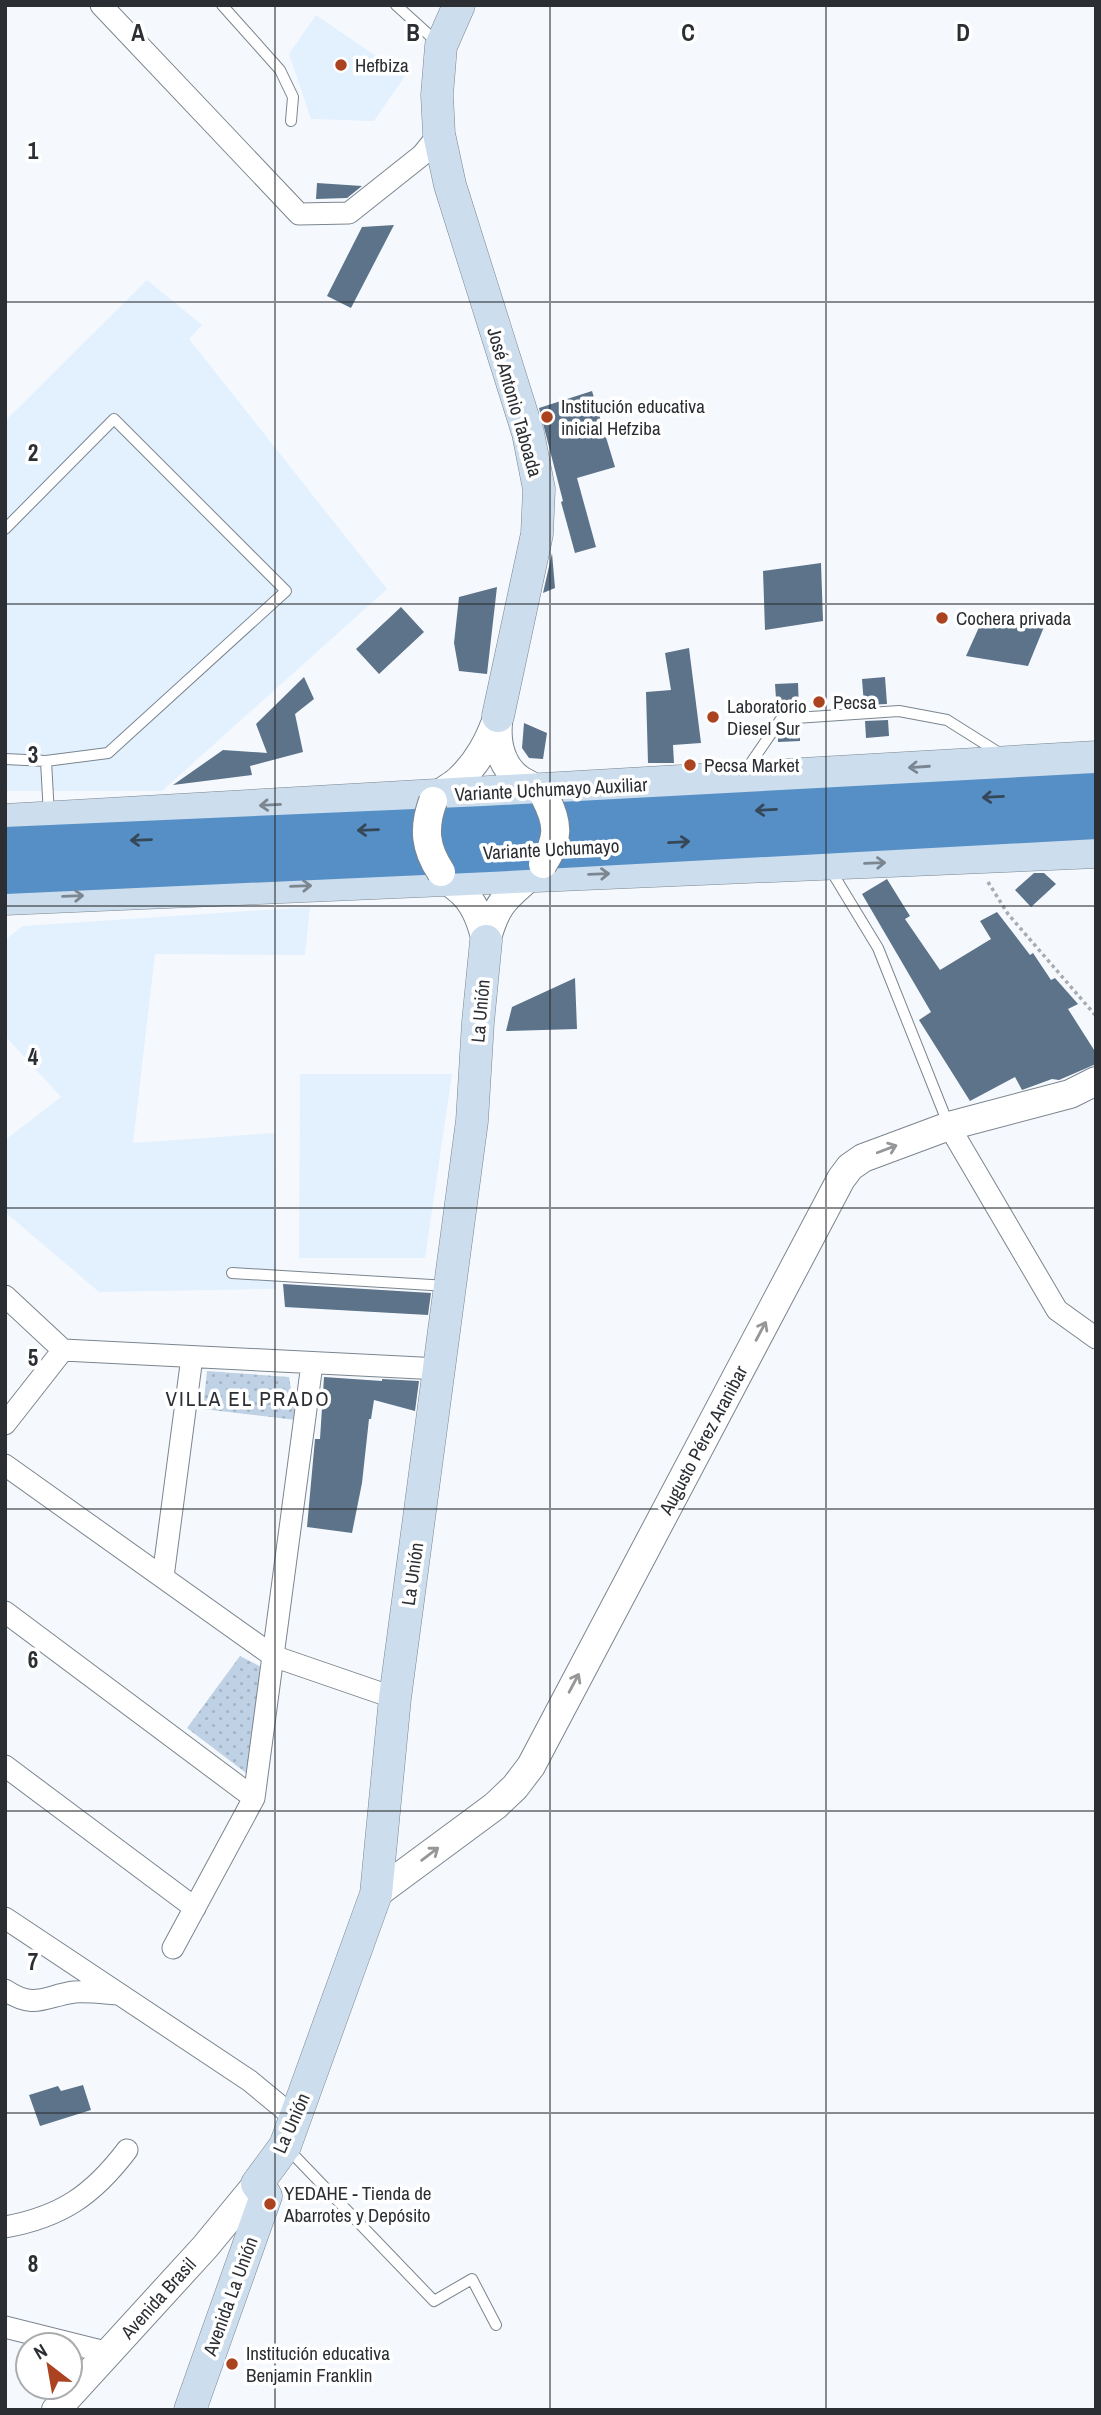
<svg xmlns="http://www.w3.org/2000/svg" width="1101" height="2415" viewBox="0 0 1101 2415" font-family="'Archivo Narrow',sans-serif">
	<defs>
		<pattern id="park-dots" width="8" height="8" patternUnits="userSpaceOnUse" patternTransform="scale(1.75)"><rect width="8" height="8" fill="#bfd1e4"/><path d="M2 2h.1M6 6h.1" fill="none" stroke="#a4b4c4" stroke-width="1.8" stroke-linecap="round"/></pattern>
	</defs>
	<rect width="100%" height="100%" fill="#f5f9fe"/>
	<path fill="#e3f0fe" d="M316,15L405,76L374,121L311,119L289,54Z
		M147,280L202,325L189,339L387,589L162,791H5V421Z
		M310,907L305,955L155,954L133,1143L274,1133L276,1289L99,1292L5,1212V1140L61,1097L5,1036V940L23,926Z
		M300,1074H452L425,1258H299Z"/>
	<path fill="url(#park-dots)" d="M207,1371L289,1377L296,1420L203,1409Z
		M240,1656L265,1669L250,1776L187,1728Z"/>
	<path fill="#5c738a" d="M317,183L362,186L347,198L316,199Z
		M394,225L351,308L327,296L362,227Z
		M592,391L615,467L577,478L596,547L575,553L561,502L563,501L539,408Z
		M552,553L555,588L543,593Z
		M821,563L823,621L765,630L763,571Z
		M497,587L487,674L459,671L454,643L459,597Z
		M401,607L424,632L379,674L356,649Z
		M1024,619L1046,622L1028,666L966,656L980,625Z
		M689,648L701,743L673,745L674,763H648L646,692L671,690L665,653Z
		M304,677L314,699L295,714L303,752L250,766L252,775L173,785L223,750L267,753L256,724Z
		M885,677L887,704L864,705L862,679Z
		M798,683L799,710L777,713L775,684Z
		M888,720L889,736L866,738L865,721Z
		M524,723L547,733L543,759L529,758L522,748Z
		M800,726V741L778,742V738L785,727Z
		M1034,873H1044L1056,884L1031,907L1015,890Z
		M887,879L910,916L905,919L940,970L991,939L980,921L997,912L1030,955L1033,953L1051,980L1055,978L1078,1004L1068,1009L1096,1053V1064L1059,1080L1052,1079L1022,1090L1015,1077L970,1101L919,1020L931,1012L862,894Z
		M575,978L577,1029L506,1031L512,1007Z
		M283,1284L431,1293L428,1315L285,1307Z
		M324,1377L382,1381V1379L419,1381L415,1411L374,1400L371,1419H369L362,1483L352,1533L307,1527L315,1439H320Z
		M83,2085L91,2110L40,2126L29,2095L58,2086L61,2091Z"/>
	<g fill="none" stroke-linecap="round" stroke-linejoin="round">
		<defs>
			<path id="service" d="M222,5L280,70L293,97L291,121
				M396,5L438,43
				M5,529L114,419L286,591L108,753L46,761L49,815
				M5,759L46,761
				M744,773L781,719L899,711L947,720L1001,754
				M830,869L878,948L949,1126
				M232,1273L448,1286
				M287,2148L434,2301L472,2279L496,2325"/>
			<path id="minor" d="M101,5L299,214L349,213L422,155L439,134
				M949,1126L1057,1310L1096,1338
				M5,1296L63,1350L440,1369
				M5,1424L63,1350
				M5,1465L273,1656L395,1698
				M163,1577L192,1357
				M5,1612L254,1798
				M5,1766L195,1908
				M5,1918L250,2081L296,2119
				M173,1948L254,1798L312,1364
				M5,1990C35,2010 45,1996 74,1992C88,1991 104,1993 118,1994
				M5,2227C61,2217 93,2195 127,2150
				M5,2327L109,2353"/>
			<path id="tertiary" d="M498,723C496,745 502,769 522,781C531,786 539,789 545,797
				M434,800C440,791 452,787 460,779C479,761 489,741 498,716
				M441,872C447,882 458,887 465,895C477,908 482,925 486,941
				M486,941C498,898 507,898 538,869
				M376,1894L495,1806L515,1787L531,1766L841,1179L850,1167L863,1158L949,1126L1070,1094L1096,1081
				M56,2410L205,2247L257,2184"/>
			<path id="secondary" d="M459,5L441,46L437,95L439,134L450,185L528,433L539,489L537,534L498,716
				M5,820L1096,757
				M5,899L1096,852
				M190,2410L266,2196L257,2184L285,2146L376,1894L395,1698L472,1121L478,1022L486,941"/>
			<path id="motorway" d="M5,846L485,825L1096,792
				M5,875L489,853L1096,820"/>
		</defs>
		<use href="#service" stroke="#7b858e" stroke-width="12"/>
		<use href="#minor" stroke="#7b858e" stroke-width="23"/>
		<use href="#tertiary" stroke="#7b858e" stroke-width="30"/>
		<use href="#secondary" stroke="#7b858e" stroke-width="33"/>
		<use href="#motorway" stroke="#d5d5d6" stroke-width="40"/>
		<path stroke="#a8acb1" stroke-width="3.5" stroke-dasharray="3.5 3.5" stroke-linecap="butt" d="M988,882L1008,914L1096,1016"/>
		<use href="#service" stroke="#fff" stroke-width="10"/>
		<use href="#minor" stroke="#fff" stroke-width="21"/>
		<use href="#tertiary" stroke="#fff" stroke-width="28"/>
		<use href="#secondary" stroke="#cde" stroke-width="32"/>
		<use href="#motorway" stroke="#558fc5" stroke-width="38"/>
		<defs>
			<path id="tertiary-bridge" d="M433,801C423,828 425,848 441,872
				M543,864C559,839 559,824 545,797"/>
		</defs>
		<use href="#tertiary-bridge" stroke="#7b858e" stroke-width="30" stroke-linecap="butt"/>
		<use href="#tertiary-bridge" stroke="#fff" stroke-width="28"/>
	</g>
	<defs><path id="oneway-shaft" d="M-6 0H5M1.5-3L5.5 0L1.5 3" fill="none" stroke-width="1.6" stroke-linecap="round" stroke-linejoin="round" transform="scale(1.75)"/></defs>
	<g stroke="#7c8690">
		<use href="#oneway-shaft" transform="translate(919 767) rotate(176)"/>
		<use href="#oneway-shaft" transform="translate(270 805) rotate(177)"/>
		<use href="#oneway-shaft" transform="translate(875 863) rotate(-2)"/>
		<use href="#oneway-shaft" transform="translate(599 874) rotate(-2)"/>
		<use href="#oneway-shaft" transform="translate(301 886) rotate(-2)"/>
		<use href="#oneway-shaft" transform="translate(73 896) rotate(-2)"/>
	</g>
	<g stroke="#364758">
		<use href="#oneway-shaft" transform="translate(993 797) rotate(177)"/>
		<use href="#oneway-shaft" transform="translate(766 810) rotate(177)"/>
		<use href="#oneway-shaft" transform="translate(368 830) rotate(178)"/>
		<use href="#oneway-shaft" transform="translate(141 840) rotate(178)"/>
		<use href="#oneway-shaft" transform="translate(679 842) rotate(-3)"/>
	</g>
	<g stroke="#959799">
		<use href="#oneway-shaft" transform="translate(887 1149) rotate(-21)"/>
		<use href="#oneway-shaft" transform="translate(761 1331) rotate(-62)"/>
		<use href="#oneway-shaft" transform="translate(574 1683) rotate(-62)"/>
		<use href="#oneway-shaft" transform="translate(430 1854) rotate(-37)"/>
	</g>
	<path fill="none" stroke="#2b2f33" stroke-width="2" stroke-opacity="0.55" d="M275,5V2410M550,5V2410M826,5V2410M5,302H1096M5,604H1096M5,906H1096M5,1208H1096M5,1509H1096M5,1811H1096M5,2113H1096"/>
	<g fill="#ab4320" stroke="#fff" stroke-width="2.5">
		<circle cx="341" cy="65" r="7"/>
		<circle cx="547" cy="417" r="7"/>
		<circle cx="942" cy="618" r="7"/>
		<circle cx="819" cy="702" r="7"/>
		<circle cx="713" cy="717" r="7"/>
		<circle cx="690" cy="765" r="7"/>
		<circle cx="270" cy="2204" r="7"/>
		<circle cx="232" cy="2364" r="7"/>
	</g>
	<g text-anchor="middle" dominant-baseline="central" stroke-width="7" stroke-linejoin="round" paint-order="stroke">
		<g font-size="19" fill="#2b2f33" stroke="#fff" text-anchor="start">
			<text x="355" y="65">Hefbiza</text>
			<text x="561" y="406">Institución educativa<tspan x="561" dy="22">inicial Hefziba</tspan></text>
			<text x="956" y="618">Cochera privada</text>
			<text x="833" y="702">Pecsa</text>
			<text x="727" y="706">Laboratorio<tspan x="727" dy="22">Diesel Sur</tspan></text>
			<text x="704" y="765">Pecsa Market</text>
			<text x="284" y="2193">YEDAHE - Tienda de<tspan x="284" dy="22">Abarrotes y Depósito</tspan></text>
			<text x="246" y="2353">Institución educativa<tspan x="246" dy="22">Benjamin Franklin</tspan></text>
		</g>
		<g font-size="19" fill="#2b2f33" stroke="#fff">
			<text transform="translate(515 402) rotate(74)">José Antonio Taboada</text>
			<text transform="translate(551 789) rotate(-3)">Variante Uchumayo Auxiliar</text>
			<text transform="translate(551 849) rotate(-3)">Variante Uchumayo</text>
			<text transform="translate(480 1011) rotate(-85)">La Unión</text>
			<text transform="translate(703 1440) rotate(-62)">Augusto Pérez Aranibar</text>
			<text transform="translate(412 1574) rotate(-82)">La Unión</text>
			<text transform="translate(291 2123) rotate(-66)">La Unión</text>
			<text transform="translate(230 2296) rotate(-70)">Avenida La Unión</text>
			<text transform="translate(158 2298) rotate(-48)">Avenida Brasil</text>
		</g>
		<g font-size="21" letter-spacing="2" fill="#2b2f33" stroke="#fff">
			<text x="248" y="1398">VILLA EL PRADO</text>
		</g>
	</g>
	<g font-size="23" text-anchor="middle" font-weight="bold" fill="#2b2f33" stroke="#fff" stroke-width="7" stroke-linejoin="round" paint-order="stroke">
		<text x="138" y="41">A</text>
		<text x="413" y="41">B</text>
		<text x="688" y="41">C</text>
		<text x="963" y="41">D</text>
		<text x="33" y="159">1</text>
		<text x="33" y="461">2</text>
		<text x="33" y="763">3</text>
		<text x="33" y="1065">4</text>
		<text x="33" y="1366">5</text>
		<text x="33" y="1668">6</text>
		<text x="33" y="1970">7</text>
		<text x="33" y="2272">8</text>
	</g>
	<rect width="1101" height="2415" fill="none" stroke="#2b2f33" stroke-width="14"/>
	<g transform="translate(49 2366) rotate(329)"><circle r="33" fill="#ffffff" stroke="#aaacad" stroke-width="2"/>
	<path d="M0-5L12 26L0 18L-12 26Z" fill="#ab4320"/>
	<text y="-10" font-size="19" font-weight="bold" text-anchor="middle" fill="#2b2f33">N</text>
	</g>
</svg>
